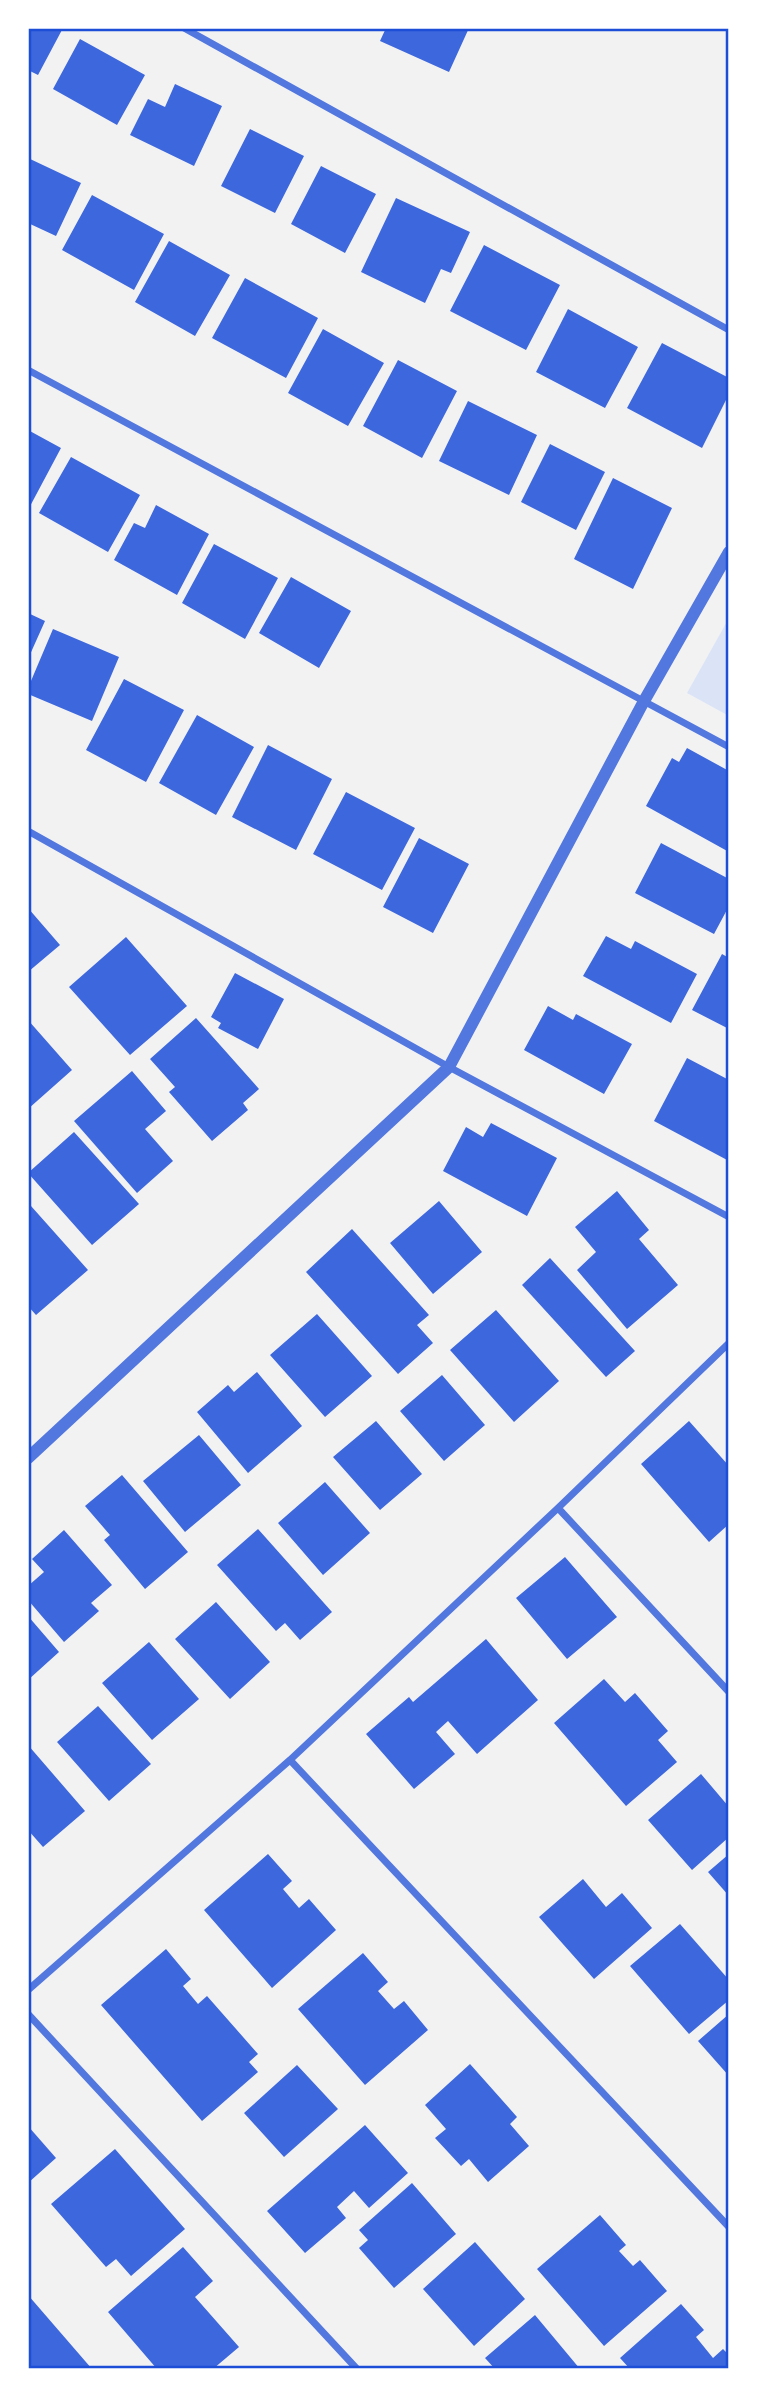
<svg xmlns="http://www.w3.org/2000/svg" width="757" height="2397" viewBox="0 0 757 2397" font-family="'Work Sans',sans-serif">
	<rect width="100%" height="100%" fill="#f2f2f2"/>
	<path fill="#dbe4f7" d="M729,618V716L687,693Z"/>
	<path fill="#3d67dc" d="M28,28H63L38,75L28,70Z
		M386,28H469L449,72L380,41Z
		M80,39L145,75L117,125L53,89Z
		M175,84L222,106L194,166L130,135L148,99L165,107Z
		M250,129L304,156L275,213L221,186Z
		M28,158L81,183L56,236L28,223Z
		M321,166L376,194L345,253L291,224Z
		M92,195L164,234L134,290L62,250Z
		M396,198L470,232L451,273L441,269L425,303L361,272Z
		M169,241L230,275L195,336L135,302Z
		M484,245L560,285L526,350L450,311Z
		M245,278L318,318L286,378L212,338Z
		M568,309L638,347L605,408L536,372Z
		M323,329L384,363L348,426L288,393Z
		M662,343L729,378V394L702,448L627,408Z
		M398,360L457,391L422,458L363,426Z
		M468,401L537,435L509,495L439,461Z
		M28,430L61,448L28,510Z
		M550,444L605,472L576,530L521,502Z
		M71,457L140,495L108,552L39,513Z
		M613,478L672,508L633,589L574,559Z
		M156,505L209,534L177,595L114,560L134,523L145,528Z
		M214,544L278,578L245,639L182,603Z
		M291,577L351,611L319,668L259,633Z
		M28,613L45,621L28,659Z
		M53,629L119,657L92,721L28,694V688Z
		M124,679L184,710L146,782L86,750Z
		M197,715L254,747L216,815L159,783Z
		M268,745L332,779L296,850L232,817Z
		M687,748L729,771V852L646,806L672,758L679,762Z
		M346,792L415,828L382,890L313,854Z
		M419,838L469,864L433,933L383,907Z
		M661,843L729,879V906L714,934L635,893Z
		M28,908L60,945L28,972Z
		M606,936L631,949L635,941L697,974L671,1023L583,976Z
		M126,937L187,1006L130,1055L69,987Z
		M722,954L729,958V1029L692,1010Z
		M235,973L284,999L258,1049L218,1028L221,1023L211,1017Z
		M548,1006L573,1020L576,1014L632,1044L604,1094L524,1050Z
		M196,1018L259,1089L243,1103L248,1110L212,1141L169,1092L175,1087L150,1059Z
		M28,1020L72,1070L28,1109Z
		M687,1058L729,1080V1161L654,1121Z
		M132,1071L166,1111L145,1129L173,1161L137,1193L74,1121Z
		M491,1123L557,1158L527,1216L443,1171L466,1127L483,1137Z
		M74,1132L139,1204L92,1245L28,1173Z
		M617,1191L649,1230L639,1239L678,1285L627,1329L577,1270L596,1252L575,1227Z
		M439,1201L482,1252L433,1294L390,1243Z
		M31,1206L88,1270L36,1315L28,1306V1209Z
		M352,1229L429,1315L417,1325L433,1343L398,1374L306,1272Z
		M550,1258L635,1351L606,1377L522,1285Z
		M496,1310L559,1381L514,1422L450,1350Z
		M317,1314L372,1376L325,1417L270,1355Z
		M257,1372L302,1426L248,1473L197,1412L228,1385L234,1392Z
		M442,1375L485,1425L444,1461L400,1411Z
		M376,1421L422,1474L380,1510L333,1457Z
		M689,1421L729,1466V1524L709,1542L641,1464Z
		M199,1435L241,1485L185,1532L143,1481Z
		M122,1475L188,1552L145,1589L104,1540L110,1535L85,1506Z
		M325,1482L370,1533L323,1575L278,1523Z
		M258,1529L332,1612L300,1640L285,1623L276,1631L217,1565Z
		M64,1530L112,1585L91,1603L99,1611L64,1642L28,1600V1586L44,1572L32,1559Z
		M565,1557L617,1617L567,1659L516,1598Z
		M216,1602L270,1662L230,1699L175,1639Z
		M28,1616L59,1652L28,1680Z
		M486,1639L538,1700L477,1754L448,1721L436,1732L455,1754L414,1789L366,1734L409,1697L413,1702Z
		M149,1642L199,1699L152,1740L102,1683Z
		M604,1679L625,1702L635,1693L668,1731L658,1740L677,1762L626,1806L554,1723Z
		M98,1706L151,1764L109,1801L57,1742Z
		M28,1745L85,1811L43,1847L28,1830Z
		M701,1774L729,1807V1837L692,1870L648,1820Z
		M268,1854L292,1881L283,1889L299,1908L309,1899L336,1930L272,1988L204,1910Z
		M729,1854V1896L708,1872Z
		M583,1879L606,1907L622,1893L652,1928L594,1979L539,1917Z
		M680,1924L729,1980V2000L689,2034L630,1966Z
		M166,1949L191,1979L183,1986L198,2004L207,1996L258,2054L249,2062L258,2072L202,2121L101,2005Z
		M363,1953L388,1982L378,1991L394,2009L404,2001L428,2030L365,2085L298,2009Z
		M729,2014V2076L698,2041Z
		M470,2064L517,2117L510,2124L529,2146L488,2182L469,2159L461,2166L435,2138L446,2129L425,2105Z
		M297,2065L338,2109L284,2157L244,2113Z
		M365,2125L408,2173L369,2208L354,2191L337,2207L346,2218L305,2253L267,2211Z
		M28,2126L56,2158L28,2183Z
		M115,2149L185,2229L131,2276L116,2259L106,2267L51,2204Z
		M412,2183L456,2234L394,2288L359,2248L368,2240L359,2230Z
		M600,2215L626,2245L619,2251L633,2266L640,2260L667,2291L604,2346L537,2269Z
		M475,2242L525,2299L474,2346L423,2289Z
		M183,2247L213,2281L195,2297L239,2347L213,2369H157L108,2312Z
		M28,2295L92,2369H28Z
		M681,2304L704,2330L696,2337L713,2358L723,2349L729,2355V2369H630L620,2358Z
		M535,2315L580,2369H495L485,2358Z"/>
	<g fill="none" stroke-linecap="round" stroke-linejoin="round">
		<path stroke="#5277de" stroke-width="7" d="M184,28L729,330
			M28,370L729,747
			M28,831L449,1067L729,1217
			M558,1508L729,1692
			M290,1760L729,2227
			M28,1990L290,1760L558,1508L729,1343
			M28,2014L357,2369"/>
		<path stroke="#5277de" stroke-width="12" d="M28,1458L449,1067L644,701L729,552"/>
	</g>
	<rect width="757" height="2397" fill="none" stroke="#ffffff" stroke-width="60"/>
	<rect x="30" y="30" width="697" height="2337" fill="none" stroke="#1d4ed8" stroke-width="2.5"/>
</svg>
